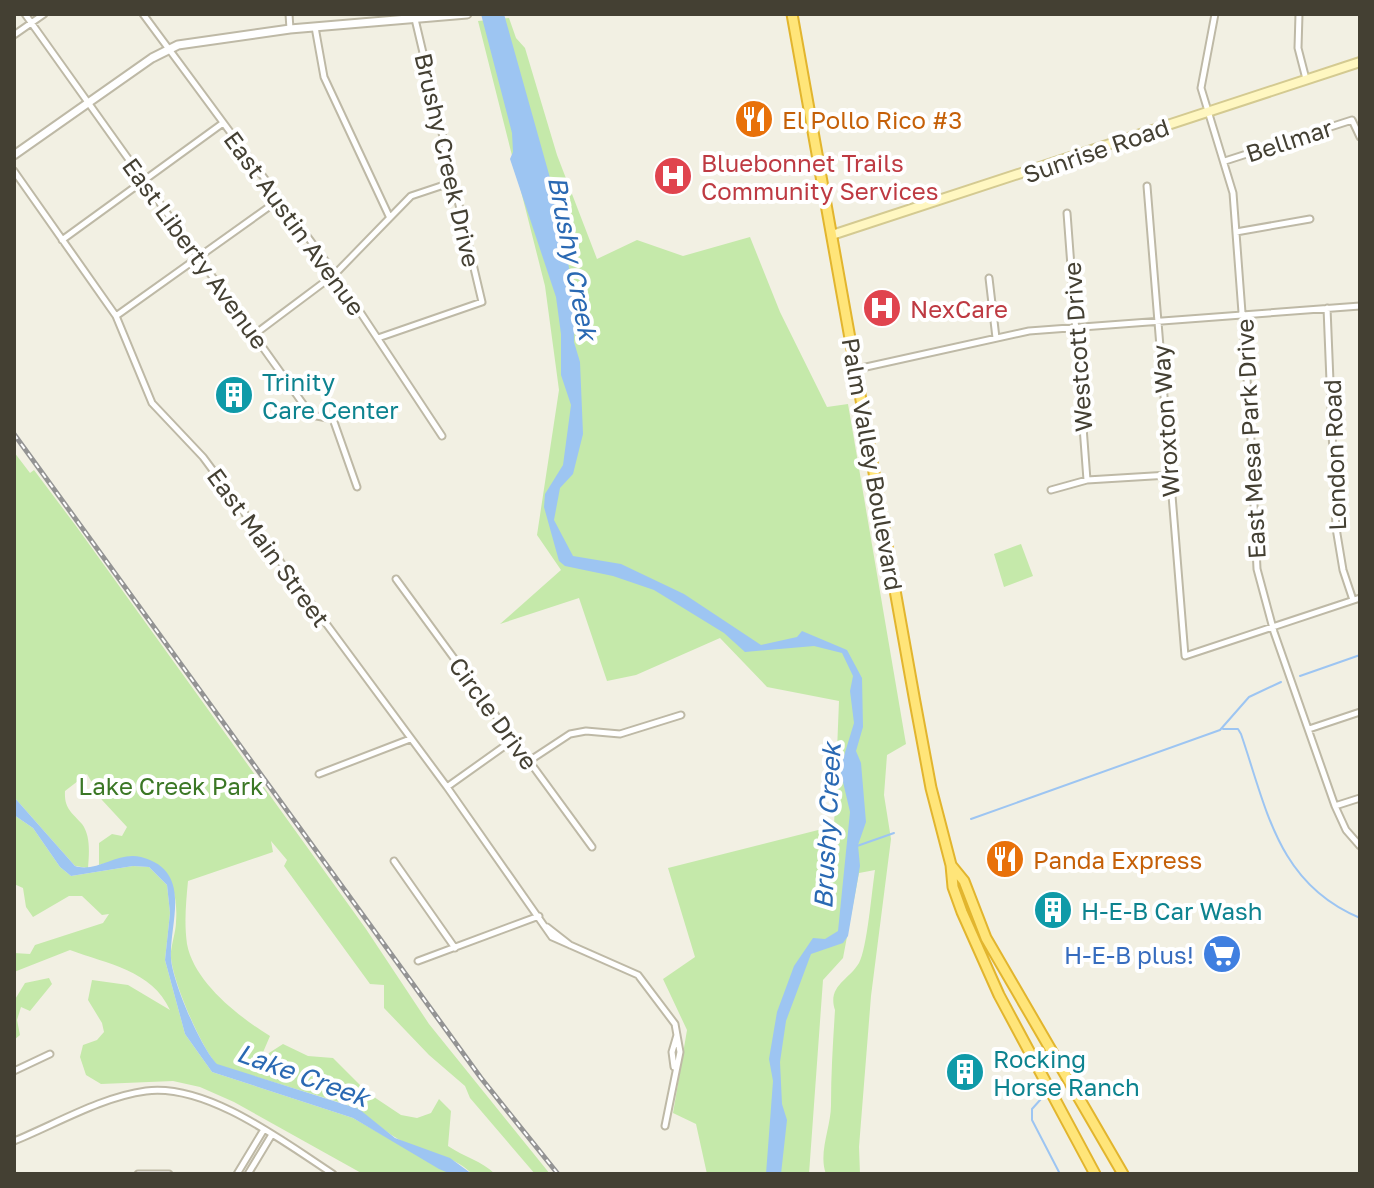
<svg xmlns="http://www.w3.org/2000/svg" width="1374" height="1188" viewBox="0 0 1374 1188" font-family="'Golos Text',sans-serif">
	<rect width="100%" height="100%" fill="#f2f0e3"/>
	<path fill="#c5e9aa" d="M509,18L516,38L525,48L557,155L597,259L637,240L683,256L750,237L780,312L827,407L848,404L906,744L887,755L884,795L891,839L871,996L859,1147L860,1174H826C818,1153 831,1127 831,1105C831,1073 833,1042 835,1010C827,986 849,980 859,963C867,949 872,889 875,870L859,873L843,958L823,980L809,1174H707L696,1124L673,1113L687,1030L663,979L695,957L668,868L834,826L839,701L767,687L720,638L636,675L607,681L579,598L500,624L561,570L537,535L559,390L545,286L478,21Z
		M14,452L30,473L34,470L76,526L366,929L429,1024L550,1174H535L470,1098L465,1086L429,1055L384,1008V985L370,984L284,866L287,860L271,841L273,852L188,881C186,902 184,923 187,944C194,982 239,1017 270,1036L261,1057L266,1060L269,1053L283,1044L308,1056L333,1058L368,1093L401,1115L417,1118L431,1113L439,1099L451,1111L448,1146C464,1157 482,1161 495,1174H472C452,1153 423,1153 398,1139C379,1128 366,1112 345,1104L217,1065C201,1047 173,982 171,958C170,947 176,933 176,922C180,866 148,850 99,865V843L112,834L122,836L127,827L102,800L87,774L65,791C64,809 72,812 82,824C91,836 89,854 88,868L75,866L14,797Z
		M1021,544L1033,576L1004,587L994,554Z
		M14,815L33,828L60,867L71,876L133,866L149,867L167,885L170,913L165,960L185,1034L212,1072L353,1118L451,1174H363L234,1102L200,1087L173,1081L101,1084L86,1075L80,1057L83,1045L97,1040L104,1032L102,1023L88,1000L92,980L128,985L170,1010C152,970 107,964 70,950L14,972V953L30,954L35,945L103,923L109,914L102,915L82,896H69L33,917L26,907L23,888L14,884Z
		M49,978L52,984L30,1011L21,1007L17,1020L20,1035L14,1040V1001L25,983Z"/>
	<path fill="#9dc5f2" d="M481,14H504L561,217L575,306L574,342L580,362L583,434L573,474L560,488L554,520L573,556L621,564L684,594L761,645L797,637L802,631L847,650L862,678L863,727L856,751L861,763L866,822L858,845L860,866L848,936L843,943L811,954L786,1021L780,1062L782,1104L787,1120L781,1174H766L773,1081L769,1059L777,1012L794,966L813,938L825,939L838,931L850,812L840,769L854,723L850,691L853,676L842,653L814,646L745,652L724,633L654,590L613,576L565,566L559,561L544,507L545,494L563,465L571,405L561,375V334L556,297L510,159L513,152L512,133Z
		M14,797L75,866C97,873 118,851 141,857C194,871 169,923 171,958C172,981 201,1048 217,1064L359,1109L395,1138L450,1158L472,1174H451L439,1169L353,1118L212,1072L185,1034L165,960L170,913L167,885L149,867L133,866L71,876L60,867L33,828L14,815Z"/>
	<g fill="none" stroke-linecap="round" stroke-linejoin="round">
		<path stroke="#9dc5f2" stroke-width="2" d="M1300,676L1360,655
			M1223,729H1238L1241,734C1267,810 1278,884 1360,918
			M971,819L1220,730L1249,697L1281,682
			M857,846L894,833
			M1041,1099L1032,1109V1120L1060,1174"/>
		<defs>
			<path id="minor" d="M25,14L311,415L333,419L357,487
				M143,14L335,274L442,436
				M289,14L290,29
				M1215,14L1201,88L1233,193L1250,419L1257,569L1274,632L1335,806L1346,830L1360,846
				M1299,14L1298,48L1306,79
				M315,27L324,77L389,216
				M14,35L44,14
				M1225,161L1352,120L1360,137
				M14,171L116,316L152,403L203,457L447,787L552,937L638,975L675,1024L680,1052L665,1126
				M1147,186L1185,656L1360,598
				M1067,213L1087,480
				M1236,232L1310,219
				M62,240L223,123
				M989,278L996,338
				M1327,308L1336,528L1343,570L1353,600
				M116,316L280,199
				M255,334L335,274L411,196L453,182
				M378,338L482,302L415,19
				M857,369L1029,331L1360,306
				M1051,490L1087,480L1169,475
				M396,579L592,847
				M1309,729L1360,712
				M529,761L570,734L586,731L620,734L681,715
				M319,774L410,739
				M447,787L513,740
				M1335,806L1360,798
				M394,861L455,948
				M547,927L570,945
				M418,961L539,916
				M674,1067L672,1052L677,1035
				M14,1071L50,1054
				M14,1141C56,1124 101,1097 146,1091C207,1083 284,1142 333,1174
				M138,1174H169
				M237,1174L263,1131
				M248,1174L271,1136"/>
			<path id="tertiary" d="M14,155L152,58L178,45L290,29L467,14"/>
			<path id="secondary" d="M832,235L1360,62"/>
			<path id="trunk" d="M792,14L915,702L931,788L951,865L953,887L962,912L999,995L1095,1174
				M951,865L964,881L986,938L1123,1174"/>
		</defs>
		<use href="#minor" stroke="#beb9a6" stroke-width="9"/>
		<use href="#tertiary" stroke="#beb9a6" stroke-width="11"/>
		<use href="#secondary" stroke="#d4ca91" stroke-width="12"/>
		<use href="#trunk" stroke="#e2b52e" stroke-width="13"/>
		<use href="#minor" stroke="#fff" stroke-width="5"/>
		<use href="#tertiary" stroke="#fff" stroke-width="7"/>
		<use href="#secondary" stroke="#fff7c1" stroke-width="8"/>
		<use href="#trunk" stroke="#ffe579" stroke-width="9"/>
		<defs>
			<path id="rail" d="M14,434L481,1078L558,1174"/>
		</defs>
		<use href="#rail" stroke="#949494" stroke-width="5"/>
		<use href="#rail" stroke="#fff" stroke-width="2" stroke-dasharray="6" stroke-linecap="butt"/>
	</g>
	<defs>
		<symbol id="restaurant-disc" viewBox="-11 -11 22 22"><circle r="9.5" fill="#e8710a" stroke="#fff"/><path d="M-5-6h1v4h1v-4h1v4h1v-4h1v5L-1.5 .5V6h-2V.5L-5-1ZM5-6V6H3V1.5H1.5Q1.5-4 5-6Z" fill="#fff"/></symbol>
		<symbol id="hospital-disc" viewBox="-11 -11 22 22"><circle r="9.5" fill="#e0444e" stroke="#fff"/><path d="M-5-5h3v3.5h4V-5h3V5h-3V1.5h-4V5h-3Z" fill="#fff"/></symbol>
		<symbol id="building-disc" viewBox="-11 -11 22 22"><circle r="9.5" fill="#0f9aa8" stroke="#fff"/><path d="M-4-6H4V6H1V3H-1V6H-4ZM-2.5-4.3h1.7v1.8h-1.7ZM.8-4.3h1.7v1.8H.8ZM-2.5-1h1.7V.8h-1.7ZM.8-1h1.7V.8H.8Z" fill="#fff"/></symbol>
		<symbol id="supermarket-disc" viewBox="-11 -11 22 22"><circle r="9.5" fill="#3f7fe0" stroke="#fff"/><path d="M-6-5.5h2.5l.6 2H6L4.5 2H-2.5L-4.4-4H-6ZM-1.5 3.2a1.3 1.3 0 1 0 .1 0ZM3 3.2a1.3 1.3 0 1 0 .1 0Z" fill="#fff"/></symbol>
	</defs>
	<g fill-rule="evenodd">
		<use href="#restaurant-disc" x="732" y="97" width="44" height="44"/>
		<use href="#hospital-disc" x="651" y="154" width="44" height="44"/>
		<use href="#hospital-disc" x="860" y="286" width="44" height="44"/>
		<use href="#building-disc" x="212" y="373" width="44" height="44"/>
		<use href="#restaurant-disc" x="983" y="837" width="44" height="44"/>
		<use href="#building-disc" x="1031" y="888" width="44" height="44"/>
		<use href="#supermarket-disc" x="1200" y="932" width="44" height="44"/>
		<use href="#building-disc" x="943" y="1050" width="44" height="44"/>
	</g>
	<g text-anchor="middle" dominant-baseline="central" stroke-width="8" stroke-linejoin="round" paint-order="stroke">
		<g font-size="24" fill="#c56008" stroke="#fff" text-anchor="start">
			<text x="782" y="119">El Pollo Rico #3</text>
			<text x="1033" y="859">Panda Express</text>
		</g>
		<g font-size="24" fill="#444033" stroke="#fff">
			<text transform="translate(1289 140) rotate(-18)">Bellmar</text>
			<text transform="translate(1096 150) rotate(-19)">Sunrise Road</text>
			<text transform="translate(448 160) rotate(77)">Brushy Creek Drive</text>
			<text transform="translate(295 223) rotate(54)">East Austin Avenue</text>
			<text transform="translate(196 253) rotate(54)">East Liberty Avenue</text>
			<text transform="translate(1077 347) rotate(-94)">Westcott Drive</text>
			<text transform="translate(1165 421) rotate(-94)">Wroxton Way</text>
			<text transform="translate(1250 439) rotate(-93)">East Mesa Park Drive</text>
			<text transform="translate(1334 455) rotate(-92)">London Road</text>
			<text transform="translate(873 464) rotate(80)">Palm Valley Boulevard</text>
			<text transform="translate(269 547) rotate(54)">East Main Street</text>
			<text transform="translate(494 713) rotate(54)">Circle Drive</text>
		</g>
		<g font-size="24" fill="#be3a42" stroke="#fff" text-anchor="start">
			<text x="701" y="162">Bluebonnet Trails<tspan x="701" dy="28">Community Services</tspan></text>
			<text x="910" y="308">NexCare</text>
		</g>
		<g font-size="24" fill="#0d838f" stroke="#fff" text-anchor="start">
			<text x="262" y="381">Trinity<tspan x="262" dy="28">Care Center</tspan></text>
			<text x="1081" y="910">H-E-B Car Wash</text>
			<text x="993" y="1058">Rocking<tspan x="993" dy="28">Horse Ranch</tspan></text>
		</g>
		<g font-size="24" fill="#3b7725" stroke="#fff">
			<text x="171" y="785">Lake Creek Park</text>
		</g>
		<g font-size="24" fill="#366cbe" stroke="#fff" text-anchor="end">
			<text x="1194" y="954">H-E-B plus!</text>
		</g>
		<g font-size="26" font-style="italic" fill="#2a69b3" stroke="#fff">
			<text transform="translate(573 258) rotate(79)">Brushy Creek</text>
			<text transform="translate(827 826) rotate(-87)">Brushy Creek</text>
			<text transform="translate(303 1075) rotate(20)">Lake Creek</text>
		</g>
	</g>
	<rect width="1374" height="1188" fill="none" stroke="#444033" stroke-width="32"/>
</svg>
